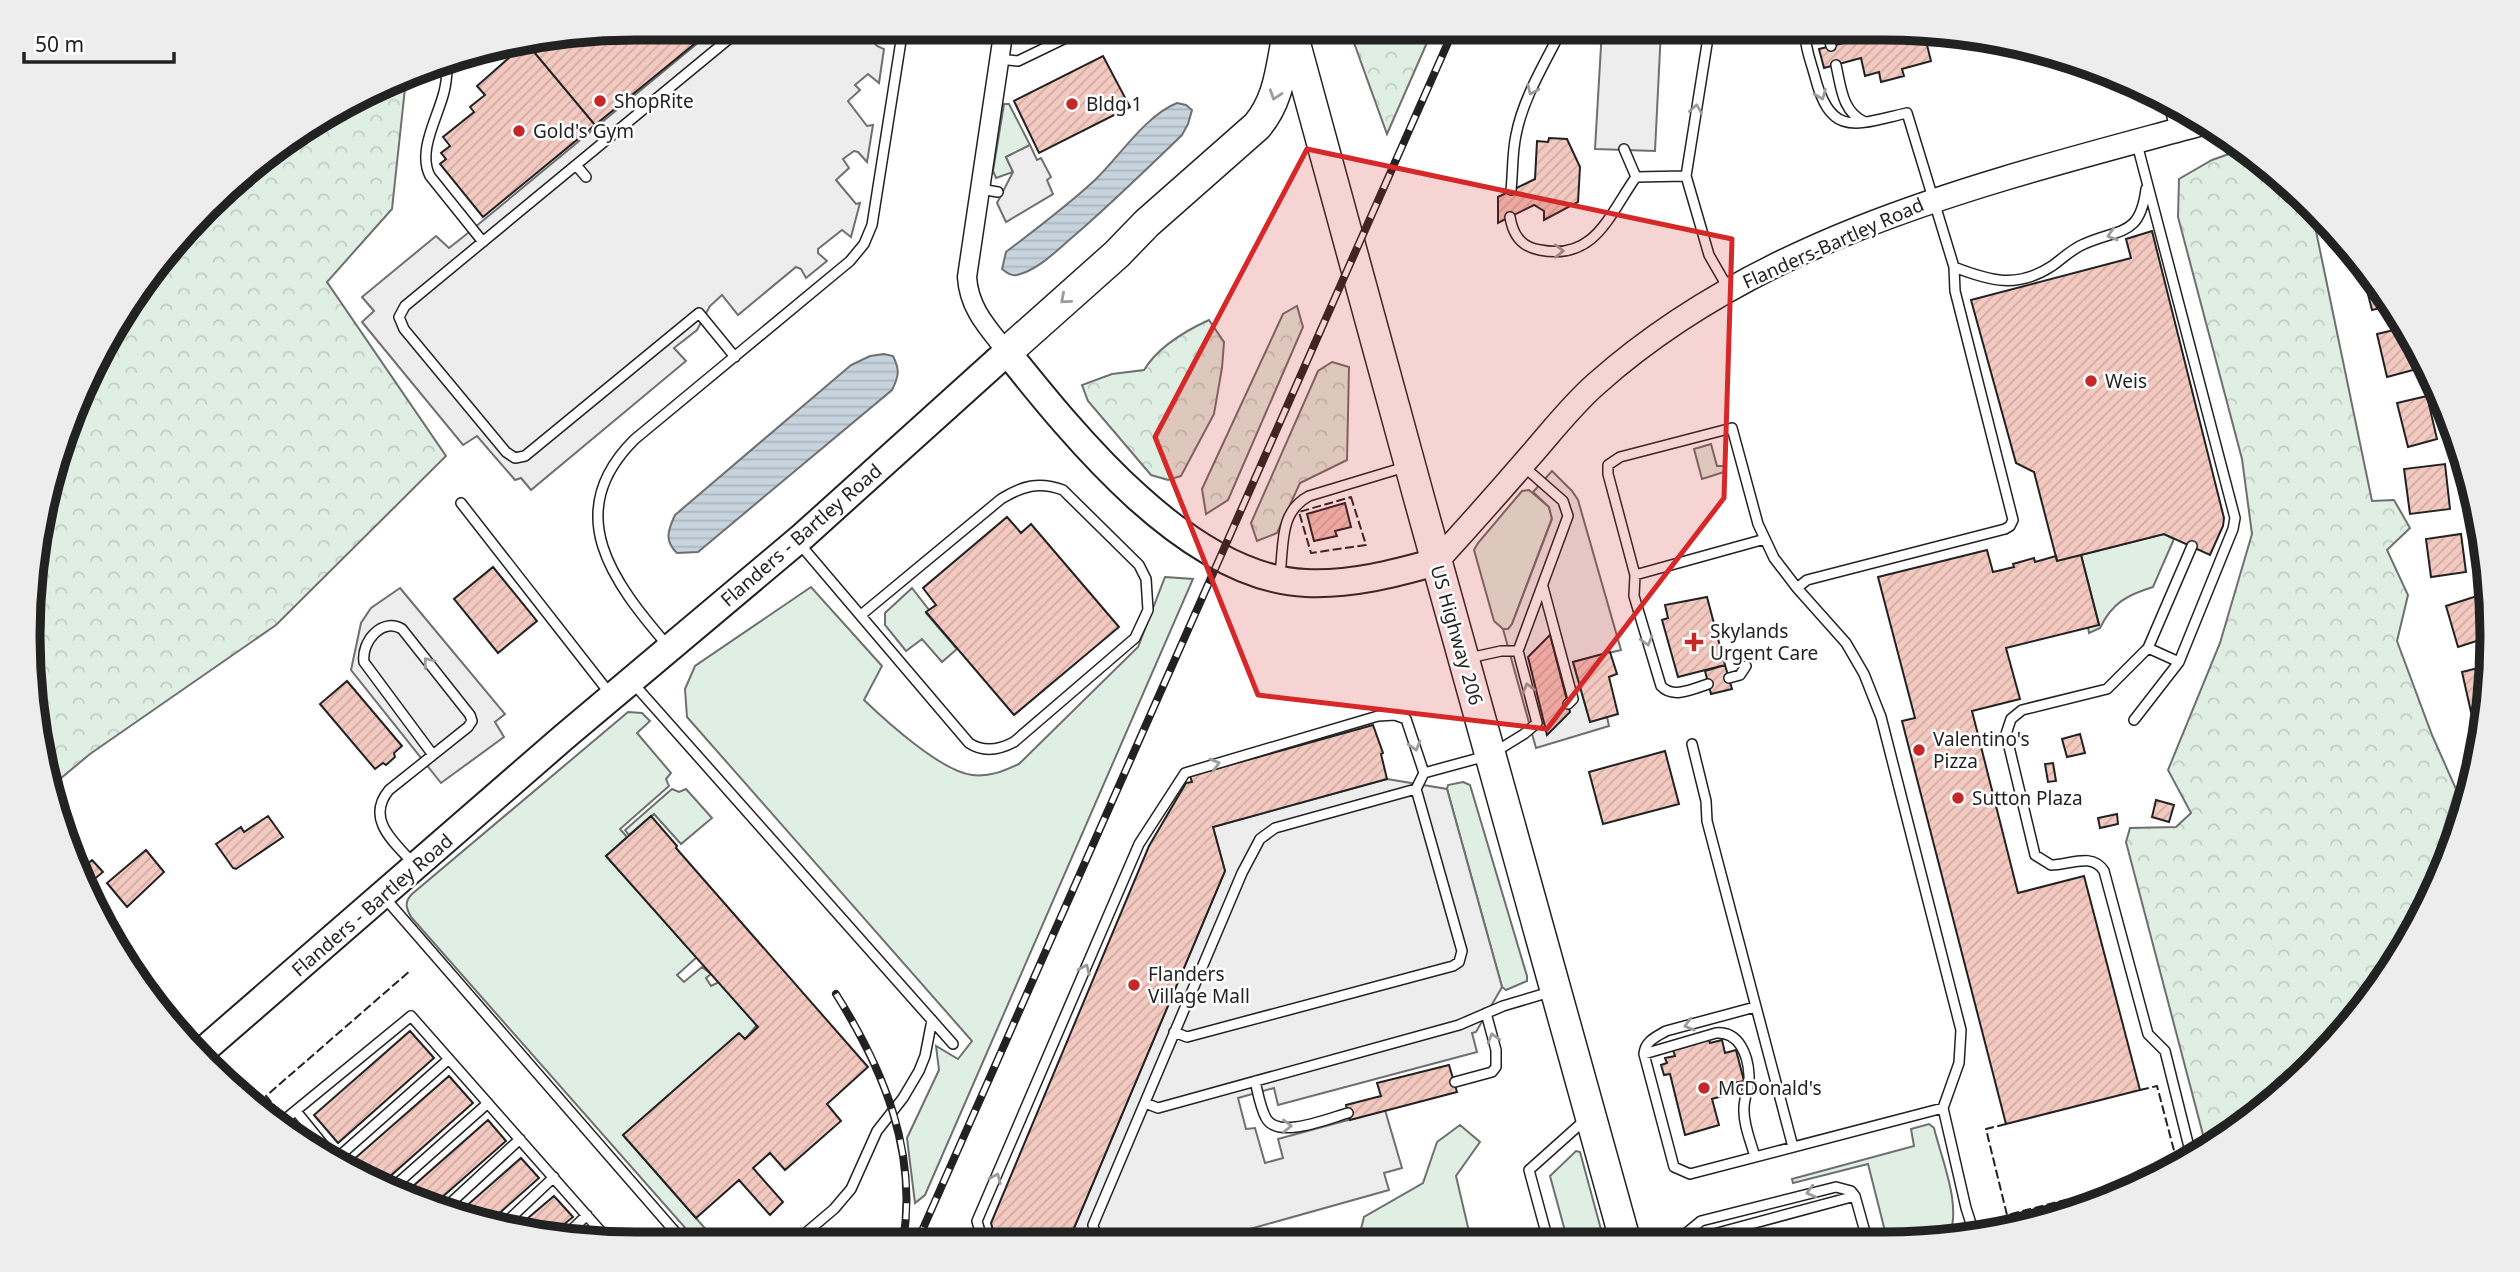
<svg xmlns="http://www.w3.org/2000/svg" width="2520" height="1272" viewBox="0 0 2520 1272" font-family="'Noto Sans',sans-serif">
	<defs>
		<pattern id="forest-crowns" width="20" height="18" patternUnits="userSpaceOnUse" patternTransform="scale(1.75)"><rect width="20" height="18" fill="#e0efe3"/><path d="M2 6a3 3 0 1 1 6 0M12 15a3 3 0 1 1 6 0" fill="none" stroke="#c0cdc2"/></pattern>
		<pattern id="water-rules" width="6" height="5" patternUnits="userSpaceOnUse" patternTransform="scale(1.75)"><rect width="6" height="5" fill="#c7d3dd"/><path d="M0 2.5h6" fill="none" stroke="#abb5bd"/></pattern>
		<pattern id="building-hatch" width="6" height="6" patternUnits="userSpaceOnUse" patternTransform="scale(1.75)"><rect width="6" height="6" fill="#f3c9c0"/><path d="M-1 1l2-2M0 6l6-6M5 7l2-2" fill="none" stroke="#d0aca5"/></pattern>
	</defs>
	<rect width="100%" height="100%" fill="#fff"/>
	<path fill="#e0efe3" stroke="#6f6f6f" stroke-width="2" d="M1004,104H1009L1030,145L1006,157L1013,172L996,178L993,171Z
		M1711,444L1717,466H1724V472L1702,479L1694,449Z
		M1529,490L1549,507L1552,518L1512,624L1508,629H1503L1494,621L1474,550L1478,543L1522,491Z
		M2164,534L2174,539L2153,587C2127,595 2112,603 2100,628L2089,633L2088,627L2099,624L2081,555Z
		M1165,577L1193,579L925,1195L915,1203L907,1138L939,1070L936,1046L958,1059L972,1041L687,717L685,689L695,666L811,587L882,666L864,700C887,722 941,771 972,775C990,777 1004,771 1019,764L1138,647Z
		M912,588L929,610L926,613L957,649L942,662L922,639L906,651L885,625V613Z
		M628,712L642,713L650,721L637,733L671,773L666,779L669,786L620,829L627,837L606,856L697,957L677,975L684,982L702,967L711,974L706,978L711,986L719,982L757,1025L745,1039L738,1034L623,1135L717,1242H705L687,1230L411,917C406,908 404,902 412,894Z
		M1463,782L1470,785L1527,976V981L1506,990L1502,987L1447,789L1448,785Z
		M672,789L679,792L686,789L712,818L681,844L654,814L629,835L625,830Z
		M1929,1124L1934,1128C1942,1161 1963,1208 1948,1239H1887L1868,1164L1793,1183L1792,1179L1914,1146L1911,1129Z
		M1460,1125L1480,1142L1456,1176L1471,1240L1358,1241L1364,1217L1423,1183L1437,1142Z
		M1576,1151L1580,1152L1602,1233L1601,1240C1589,1240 1573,1238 1565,1231L1550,1176Z"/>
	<path fill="url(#forest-crowns)" stroke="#6f6f6f" stroke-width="2" d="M1349,29H1433L1387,134Z
		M406,79L392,209L327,282L446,456L276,625L90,754L54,784L33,715L40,517L74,404L130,299L266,154Z
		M2246,148L2311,207L2372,501L2394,500L2410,528L2387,550L2408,595L2397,641L2432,735L2456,789L2438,847L2450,851L2429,905L2341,1037L2254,1119L2206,1146L2126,842L2130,828L2176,827L2191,813L2168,770L2220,643L2252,534L2242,459L2178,217L2179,179L2212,160Z
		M1297,306L1303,327L1228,500L1206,514L1202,489L1283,314Z
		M1209,320L1224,342L1222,368L1214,414L1181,476L1168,480L1151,475L1088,401L1082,385L1112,374L1144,370C1158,347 1185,331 1209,320Z
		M1332,362L1349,367L1347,460L1300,483L1277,533L1257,541L1251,523L1318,371Z"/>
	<path fill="#ededed" stroke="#6f6f6f" stroke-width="2" d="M716,28H862L877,46L884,49L879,83L868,74L855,85L860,90L848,101L867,126L873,125L867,162L858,152L854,151L843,159L849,168L836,180L856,204L860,203L851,237L842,230L818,249V253L827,261L806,278L801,269L796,267L738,315L722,295L710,306L697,330L674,348L686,361L531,490L521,478L515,480L477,436L463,445L362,322L374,311L362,297L436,236L449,248L463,237Z
		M1602,29L1661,30L1655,151L1595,149Z
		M1030,145L1037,160L1041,158L1051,177L1047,180L1053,194L1006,222L997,203L1013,172L1006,157Z
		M1552,471L1572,491L1578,500L1621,650L1573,662L1590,721L1607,717L1609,726L1536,748L1503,629H1508L1512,624L1552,519L1549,507L1533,492Z
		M400,588L505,714L495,722L504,737L441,783L351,670L361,623L371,608Z
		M1387,779L1447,789L1502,987L1476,1032L1472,1033L1477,1052L1278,1105L1274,1088L1238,1098L1246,1129L1255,1128L1265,1163L1283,1158L1278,1139L1385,1110L1402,1168L1384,1173L1389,1190L1207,1241H1078L1074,1228L1225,871L1213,827Z"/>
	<path fill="url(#water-rules)" stroke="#6f6f6f" stroke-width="2" d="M1177,103L1186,105L1192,110L1188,124L1182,135C1147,169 1112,203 1075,235C1058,249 1039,270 1017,275C1011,276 1007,273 1002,269L1006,252C1036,229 1067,206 1095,180C1119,157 1146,115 1177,103Z
		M884,354L893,356C900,370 899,376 892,390L698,552L677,553C664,541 668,530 675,515L851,365L870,356Z"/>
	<path fill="url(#building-hatch)" stroke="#222" stroke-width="2" d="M636,28H714L595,125L529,46Z
		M1106,28L1146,29L1107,36Z
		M1868,29H1923L1931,61L1902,69L1904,76L1881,82L1879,72L1865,76L1861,58L1824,68L1819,49L1856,40L1854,33Z
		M529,46L595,125L483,217L440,164L446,159L441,153L450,146L443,137L474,112L470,107L485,95L477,86L511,56L524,47Z
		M1103,56L1130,107L1039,153L1014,101Z
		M1549,138L1567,139L1580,167L1578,202L1544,220V211L1534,205L1498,223V197L1535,179L1537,141L1548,142Z
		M2334,228L2341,235L2349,246L2339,249Z
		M2152,231L2224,518L2223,526L2210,555L2164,534L2057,561L2034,472L2016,463L1971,300L2131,258L2126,239Z
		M2363,266L2392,305L2372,310L2361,267Z
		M2407,327L2412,336L2405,338L2413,370L2387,377L2377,334Z
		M2427,396L2437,439L2408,447L2397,403Z
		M2445,464L2450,509L2410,514L2404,469Z
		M1345,503L1351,527L1335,531L1337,536L1314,541L1307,514Z
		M1007,517L1021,533L1031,524L1119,627L1014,715L926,612L936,605L923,588Z
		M2461,534L2466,572L2431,577L2426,539Z
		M1987,550L1993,572L2014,567L2013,564L2034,558L2035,562L2056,556L2057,561L2081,555L2099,625L2006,648L2020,699L1972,711L2018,893L2084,876L2140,1090L2006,1124L1902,721L1915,718L1878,577Z
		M493,567L537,621L498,653L454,599Z
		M2477,596L2489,637L2458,647L2446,606Z
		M1707,597L1725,665L1678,677L1662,620L1668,618L1665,605Z
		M1550,635L1570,712L1547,735L1528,657Z
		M1610,652L1617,674L1609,677L1618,714L1590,722L1573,662Z
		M1725,665L1732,689L1711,694L1705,671Z
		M2490,665L2485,708L2471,712L2462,672Z
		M347,681L402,746L394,753L395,757L386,765L383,763L375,769L320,704Z
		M1373,725L1383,753L1381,754L1387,779L1213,827L1225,871L1074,1228L1078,1241L996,1242L991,1223L1149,846L1186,783L1192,782L1190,776Z
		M2080,734L2085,753L2067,757L2062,739Z
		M1665,751L1679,804L1603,824L1589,772Z
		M2053,763L2056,781L2048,782L2045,764Z
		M2156,800L2174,805L2169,822L2152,817Z
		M2117,814L2118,824L2100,828L2098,818Z
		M268,816L283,837L236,869L233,868L216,844L241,827L244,832Z
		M651,816L677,846L676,848L868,1067L827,1104L841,1121L785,1170L770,1153L753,1168L783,1202L770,1215L739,1180L696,1218L623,1135L739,1033L745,1039L758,1027L606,856Z
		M146,850L164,872L127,907L107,883Z
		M92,860L103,872L92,881L81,869Z
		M410,1031L434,1058L338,1143L314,1115Z
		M1708,1037L1710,1043L1722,1040L1725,1053L1736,1050L1744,1081L1733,1083L1736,1092L1712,1099L1719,1125L1685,1135L1670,1074L1664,1075L1661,1065L1667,1063L1665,1058L1675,1056L1672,1047L1681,1044L1682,1048L1701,1042L1700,1039Z
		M1449,1065L1457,1092L1350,1120L1346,1105L1381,1096L1377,1083Z
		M449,1076L473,1103L379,1186L374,1184L353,1160Z
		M488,1120L506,1141L432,1206L403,1195Z
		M521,1158L539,1178L486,1225L456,1215Z
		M554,1196L573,1217L551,1235L515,1229Z"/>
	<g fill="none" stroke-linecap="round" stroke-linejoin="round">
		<defs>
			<path id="service" d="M1705,29L1707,44L1686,176L1709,255L1728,288
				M1827,29L1831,46
				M1631,32V29
				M448,59C447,70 447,81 444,92C438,117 417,151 430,176L483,242
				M999,59L1018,61L1078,32L1077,28
				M1836,65C1841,87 1842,112 1865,122
				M2168,100L2175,129
				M1624,149L1636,177
				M576,165L586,177
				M980,189L998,192
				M1511,190C1513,172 1512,153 1516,135C1523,98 1545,63 1562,29
				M1510,217C1513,235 1521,247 1540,250C1595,261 1609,215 1636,177L1686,176
				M1954,267C1990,281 2017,289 2052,266C2063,258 2072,249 2084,244C2120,228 2140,237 2146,189
				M735,357L699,313L525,456L515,458L506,452L404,329L399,317L405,306L742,28
				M461,503L611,695
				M1765,539L1635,575L1608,474V465L1620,457L1732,428L1758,524L1774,558L1797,588L1846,643L1864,674L1881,717L1961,1030L1959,1063L1943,1108L1966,1208L1975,1236
				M798,542L969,743C984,753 999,750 1014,742L1135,638L1148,610L1146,579L1139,565L1063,490C1039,481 1022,486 1001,499L861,615
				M1280,574C1284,544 1279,512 1309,496L1405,467
				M1635,575L1634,596L1661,686C1673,699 1693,689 1708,684
				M1543,587L1573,699L1568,704
				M1797,588L1807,580L2005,529L2010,526L2013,520L1955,291L1954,267L1907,113C1857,124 1831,139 1815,77C1811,62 1804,45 1805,29
				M668,646C613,582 560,513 635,439L850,261L864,244L872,225L903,28
				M2148,648L2179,662
				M1518,651L1568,516L1563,501L1523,466
				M1729,678L1740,675L1746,666
				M632,682L953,1044
				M2134,720L2179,662L2233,529L2235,518L2137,144
				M1692,744L1706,801L1707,821L1793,1147
				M1424,773L1490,755L1524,734L1537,723L1518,651H1501L1469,658
				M413,863C394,842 365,819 389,790L468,727L472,721L470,715L402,629C382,617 361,642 364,662L433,755
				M384,897L684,1242
				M1755,1007L1666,1031C1656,1037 1645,1041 1644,1054L1674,1167L1690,1174L1943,1108
				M1644,1054L1716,1033C1739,1031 1748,1055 1749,1075C1750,1086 1744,1097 1744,1108C1743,1124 1751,1142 1755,1157
				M1255,1081C1258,1093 1260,1107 1266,1118C1278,1140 1329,1118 1348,1113
				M1455,1082L1492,1072L1496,1067V1050L1486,1013
				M1145,1103L1158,1108L1459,1025L1503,1006L1550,992
				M296,1111L334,1158
				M283,1121L411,1016L611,1243
				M2191,1155L2165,1051L2148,1034L2104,871C2092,852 2069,865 2051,865L2035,855L2006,734L2011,719L2022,710L2107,689L2148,648L2192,546
				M336,1159L449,1059
				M390,1190L488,1103
				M443,1210L520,1139
				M501,1227L554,1177
				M1684,1235H1710L1855,1196
				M564,1237L587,1215
				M1548,1240L1529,1170L1586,1119
				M1668,1240L1684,1235L1701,1221L1836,1187L1851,1191L1855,1196L1867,1239
				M1097,1241L1093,1225L1242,873L1260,839L1275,828L1416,789
				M795,1242L834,1209L851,1189L877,1131L903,1098L919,1071L925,1056L932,1020
				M983,1242L977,1221L1139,844L1185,773L1378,716L1395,715L1406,719L1424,773L1416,789L1462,951L1459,962L1453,966L1187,1037L1174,1032"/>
			<path id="minor" d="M1004,28L967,277C969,309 988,328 1007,352"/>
			<path id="tertiary" d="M1436,562C1468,527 1500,491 1531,455C1552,431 1572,405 1596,384C1765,233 1992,181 2204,123"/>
			<path id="secondary" d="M198,1055L564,737L803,536L1007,352C1075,437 1188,578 1306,583C1351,585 1393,574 1436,562"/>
			<path id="trunk" d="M1291,29L1419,498L1625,1240
				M1007,352L1117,254L1147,223L1257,126C1281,98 1281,63 1289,29"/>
		</defs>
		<use href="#service" stroke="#222" stroke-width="12"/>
		<use href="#minor" stroke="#222" stroke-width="21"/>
		<use href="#tertiary" stroke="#222" stroke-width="26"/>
		<use href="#secondary" stroke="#222" stroke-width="30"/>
		<use href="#trunk" stroke="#222" stroke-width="33"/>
		<use href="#service" stroke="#fff" stroke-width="9"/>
		<use href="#minor" stroke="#fff" stroke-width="18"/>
		<use href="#tertiary" stroke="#fff" stroke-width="23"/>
		<use href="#secondary" stroke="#fff" stroke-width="26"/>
		<use href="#trunk" stroke="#fff" stroke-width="30"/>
		<defs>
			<path id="rail" d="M836,994C883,1069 918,1151 903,1242
				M917,1242L1454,29"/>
		</defs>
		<use href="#rail" stroke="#222" stroke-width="8"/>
		<use href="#rail" stroke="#fff" stroke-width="5" stroke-dasharray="16" stroke-linecap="butt"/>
		<path stroke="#222" stroke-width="2" stroke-dasharray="9 3.5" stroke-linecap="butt" d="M1351,497L1366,545L1311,553L1299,512Z
			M2140,1090L2157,1086L2176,1158L2172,1166
			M2006,1124L1986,1129L2007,1215L2151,1178
			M296,1130L266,1096L411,970"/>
	</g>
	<defs><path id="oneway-chevron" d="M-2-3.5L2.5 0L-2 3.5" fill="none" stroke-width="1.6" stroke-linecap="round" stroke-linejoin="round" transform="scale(1.75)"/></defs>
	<g stroke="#9c9c9c">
		<use href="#oneway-chevron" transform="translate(1532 90) rotate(114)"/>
		<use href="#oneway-chevron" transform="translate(1275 95) rotate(108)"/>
		<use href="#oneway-chevron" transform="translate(1821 95) rotate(68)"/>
		<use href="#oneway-chevron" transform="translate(1696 109) rotate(-81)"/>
		<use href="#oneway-chevron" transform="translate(2112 235) rotate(163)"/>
		<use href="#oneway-chevron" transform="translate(1559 251) rotate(-1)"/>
		<use href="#oneway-chevron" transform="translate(1065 299) rotate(139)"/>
		<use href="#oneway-chevron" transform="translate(1647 641) rotate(74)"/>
		<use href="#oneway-chevron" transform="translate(428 662) rotate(-128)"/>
		<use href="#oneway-chevron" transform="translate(1528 688) rotate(-105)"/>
		<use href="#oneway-chevron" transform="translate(1415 746) rotate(74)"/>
		<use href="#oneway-chevron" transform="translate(1215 764) rotate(-16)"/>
		<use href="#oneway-chevron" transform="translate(1085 969) rotate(-67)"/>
		<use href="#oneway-chevron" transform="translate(1689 1025) rotate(164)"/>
		<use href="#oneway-chevron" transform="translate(1493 1038) rotate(-106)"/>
		<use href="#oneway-chevron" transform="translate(1287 1126) rotate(-1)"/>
		<use href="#oneway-chevron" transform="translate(996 1178) rotate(-67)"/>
		<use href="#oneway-chevron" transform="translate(1811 1192) rotate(165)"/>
	</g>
	<path fill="#d62828" fill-opacity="0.2" stroke="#d62828" stroke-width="5" stroke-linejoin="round" d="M1307,149L1732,239L1724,498L1547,729L1258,695L1155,437Z"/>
	<g fill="#c62828" stroke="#fff" stroke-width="2.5">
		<circle cx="600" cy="101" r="7"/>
		<circle cx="1072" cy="104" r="7"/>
		<circle cx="519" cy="131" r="7"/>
		<circle cx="2091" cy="381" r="7"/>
		<path d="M1690.5 631.5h7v7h7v7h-7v7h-7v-7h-7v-7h7z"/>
		<circle cx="1919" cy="750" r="7"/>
		<circle cx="1958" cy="798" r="7"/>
		<circle cx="1134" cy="985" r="7"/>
		<circle cx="1704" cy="1088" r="7"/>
	</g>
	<g text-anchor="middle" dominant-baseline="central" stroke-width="5" stroke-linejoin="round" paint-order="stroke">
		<g font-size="19" fill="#222" stroke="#fff" text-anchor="start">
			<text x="614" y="101">ShopRite</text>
			<text x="1086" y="104">Bldg 1</text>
			<text x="533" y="131">Gold's Gym</text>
			<text x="2105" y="381">Weis</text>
			<text x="1710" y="631">Skylands<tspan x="1710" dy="22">Urgent Care</tspan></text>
			<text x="1933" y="739">Valentino's<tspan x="1933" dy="22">Pizza</tspan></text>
			<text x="1972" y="798">Sutton Plaza</text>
			<text x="1148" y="974">Flanders<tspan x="1148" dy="22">Village Mall</tspan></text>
			<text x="1718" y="1088">McDonald's</text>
		</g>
		<g font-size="19" fill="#222" stroke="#fff">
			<text transform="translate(1833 243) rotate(-24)">Flanders-Bartley Road</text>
			<text transform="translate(801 535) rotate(-41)">Flanders - Bartley Road</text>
			<text transform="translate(1457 635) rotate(74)">US Highway 206</text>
			<text transform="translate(372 905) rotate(-41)">Flanders - Bartley Road</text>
		</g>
	</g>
	<path d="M0 0H2520V1272H0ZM636 40H1884A596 596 0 0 1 2480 636V636A596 596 0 0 1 1884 1232H636A596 596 0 0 1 40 636V636A596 596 0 0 1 636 40Z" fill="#ededed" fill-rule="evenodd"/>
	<path fill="none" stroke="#222" stroke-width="9" d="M636 40H1884A596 596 0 0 1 2480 636V636A596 596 0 0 1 1884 1232H636A596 596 0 0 1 40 636V636A596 596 0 0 1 636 40Z"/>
	<path d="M24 52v10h150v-10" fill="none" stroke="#222222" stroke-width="3.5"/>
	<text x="35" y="52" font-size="21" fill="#222222" stroke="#ffffff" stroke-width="5" paint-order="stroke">50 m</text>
</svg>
